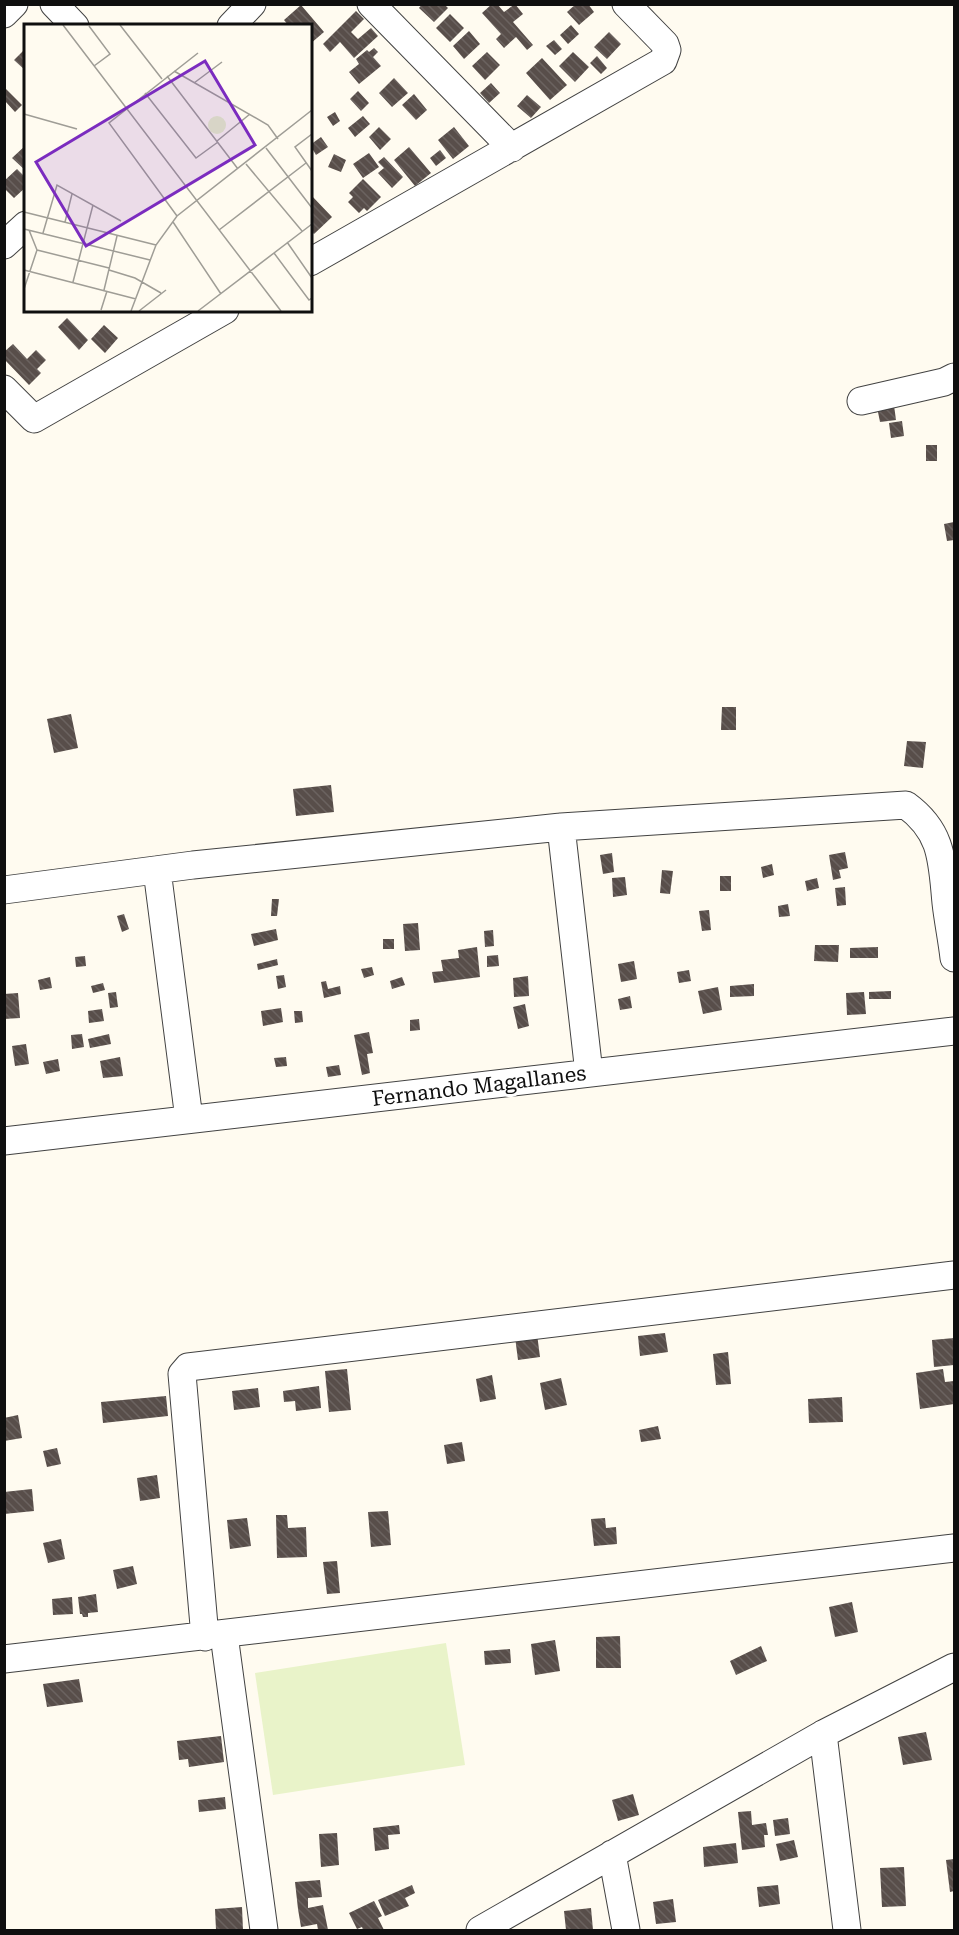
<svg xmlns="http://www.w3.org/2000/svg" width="959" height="1935" viewBox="0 0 959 1935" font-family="'Roboto Serif',serif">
	<defs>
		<pattern id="building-back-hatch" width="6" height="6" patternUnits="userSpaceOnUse" patternTransform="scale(1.5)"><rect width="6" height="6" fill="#584e4a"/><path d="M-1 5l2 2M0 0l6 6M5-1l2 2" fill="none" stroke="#6b6360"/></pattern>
	</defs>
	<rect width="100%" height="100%" fill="#fffbf0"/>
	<path fill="#e9f3c9" d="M446,1643L465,1765L273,1795L255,1673Z"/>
	<path fill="url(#building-back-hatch)" d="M422,4H444L448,8L434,22L419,8Z
		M492,4H497L504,12L515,4L523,14L513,22L533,45L527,50L516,37L504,48L496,39L501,34L482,13Z
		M576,4H588L594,12L579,25L567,12Z
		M301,5L324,32L310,44V26H289L284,20Z
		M356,11L364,19L351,32L358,39L371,28L378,36L354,58L340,42L330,52L323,44Z
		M450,14L464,28L450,42L436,28Z
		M571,25L579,34L568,44L560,35Z
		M469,31L480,44L464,59L453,46Z
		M609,32L621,44L607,59L594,47Z
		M554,40L562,49L555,55L546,46Z
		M374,48L378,52L373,57L381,66L359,84L349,72L359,64L356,59L367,50L369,52Z
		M23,51L26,54V71L14,60Z
		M487,52L500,65L485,80L472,66Z
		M573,52L589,67L575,82L559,66Z
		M597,56L607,68L601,74L590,63Z
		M542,58L567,85L550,100L526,73Z
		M394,78L408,93L392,107L379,93Z
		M491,83L500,93L489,103L480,93Z
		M5,88L22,105L15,112L5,101Z
		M358,91L369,103L361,111L350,99Z
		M414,94L427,110L416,120L402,105Z
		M527,95L541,107L531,118L517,106Z
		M335,112L340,121L333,126L327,117Z
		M363,116L370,124L355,137L348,128Z
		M379,127L391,139L380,150L369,137Z
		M454,127L469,146L453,159L438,140Z
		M321,137L328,147L316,155L310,145Z
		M26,145V171L12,158Z
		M409,147L431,173L415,186L394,160Z
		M440,150L446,158L436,166L430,158Z
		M369,153L379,167L363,178L353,164Z
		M334,154L346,160L341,172L328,167Z
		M384,157L403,177L392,188L378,173L384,168L378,162Z
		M17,169L26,178V187L14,198L4,188V181Z
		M363,179L381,197L367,211L364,208L359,213L348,202L353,197L349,193Z
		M312,196L332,217L314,234L310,230V198Z
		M67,318L88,340L79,350L58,327Z
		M104,325L118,338L105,353L91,339Z
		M13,344L27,359L36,350L46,360L37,369L41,373L29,385L4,359V352Z
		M893,398L896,420L880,422L878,412L872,413L871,401Z
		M902,421L904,436L891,438L889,423Z
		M926,445H937V461H926Z
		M954,522V540L947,541L944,524Z
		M722,707H736V730H721Z
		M71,714L78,748L54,753L47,719Z
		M907,741L926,742L923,768L904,766Z
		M331,785L334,812L296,816L293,789Z
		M845,852L848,868L839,870L841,878L833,880L829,855Z
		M612,853L614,872L603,874L600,855Z
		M772,864L774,875L763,878L761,867Z
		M662,870L673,871L670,894L660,893Z
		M720,876H731V891H720Z
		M625,877L627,895L613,897L612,878Z
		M817,878L819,888L807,891L805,881Z
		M845,887L846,905L837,906L835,888Z
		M272,899H279L277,916H271Z
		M788,904L790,916L779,917L778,906Z
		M709,910L711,930L702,931L699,911Z
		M124,914L129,929L122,932L117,916Z
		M418,923L420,950L405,951L403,924Z
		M276,929L278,940L254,946L251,934Z
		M493,930L494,946L485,947L484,931Z
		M383,939H394V949H383Z
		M815,945H839L838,962L814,961Z
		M477,947L480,977L434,983L432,972L443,971L441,960L459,958L458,950Z
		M878,947V958H850V948Z
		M498,955L499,966L487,967V956Z
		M85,956L86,966L76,967L75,957Z
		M277,959L278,965L258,970L257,964Z
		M634,961L637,979L621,982L618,964Z
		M372,967L374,975L364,978L361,969Z
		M689,970L691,981L679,983L677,972Z
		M284,975L286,987L278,989L276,976Z
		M528,976L529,996L514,997L513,978Z
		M50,977L52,988L40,990L38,980Z
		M402,977L405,985L392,989L390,981Z
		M326,981L328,989L340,986L341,994L324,998L321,982Z
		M103,983L105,990L93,993L91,986Z
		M754,984V996L730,997V986Z
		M718,987L722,1010L703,1014L698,991Z
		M891,991V999H869V992Z
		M116,992L118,1007L110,1008L108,993Z
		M864,992L866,1014L847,1015L846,993Z
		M18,993L20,1018L4,1019V994Z
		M630,996L632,1008L620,1010L618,999Z
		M525,1004L529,1026L518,1029L513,1007Z
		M281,1008L283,1022L263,1026L261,1011Z
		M102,1009L104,1021L89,1023L88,1011Z
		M294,1011H302L303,1022L295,1023Z
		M419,1019L420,1030L410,1031V1020Z
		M369,1032L373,1053L367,1054L370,1073L362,1075L354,1035Z
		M82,1034L84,1047L72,1049L71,1035Z
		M109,1034L111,1044L90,1048L88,1039Z
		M26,1044L29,1064L15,1066L12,1046Z
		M120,1057L123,1076L103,1078L100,1061Z
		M286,1057L287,1066L276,1067L274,1058Z
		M58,1059L60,1071L46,1074L43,1062Z
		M339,1065L341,1075L328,1077L326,1067Z
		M665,1333L668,1352L640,1356L638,1336Z
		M537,1334L540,1357L518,1360L515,1337Z
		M954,1338V1365L934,1367L932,1340Z
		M728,1352L731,1384L716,1385L713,1354Z
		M347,1369L351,1410L329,1412L325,1371Z
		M943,1369L945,1382L954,1381V1404L920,1409L916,1373Z
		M492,1375L496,1399L480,1402L476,1379Z
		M561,1378L567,1405L545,1410L540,1383Z
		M319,1386L321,1408L296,1411L295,1401L284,1402L283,1391Z
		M258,1388L260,1407L234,1410L232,1391Z
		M166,1396L168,1416L103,1423L101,1402Z
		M842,1397L843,1422L809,1423L808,1399Z
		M18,1415L22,1438L4,1441V1418Z
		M658,1426L661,1439L641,1442L639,1430Z
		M462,1442L465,1461L447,1464L444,1445Z
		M57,1448L61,1464L47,1467L43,1451Z
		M157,1475L160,1498L140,1501L137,1478Z
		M32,1489L34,1511L4,1514V1492Z
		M388,1511L391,1545L371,1547L368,1512Z
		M276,1515H287L288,1528L306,1527L307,1557L277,1558Z
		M247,1518L251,1546L230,1549L227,1520Z
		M605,1518L606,1528L616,1527L617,1544L594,1546L591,1519Z
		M61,1539L65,1559L48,1563L43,1543Z
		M337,1561L340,1593L327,1594L323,1562Z
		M133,1566L137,1584L117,1589L113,1570Z
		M96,1594L98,1612L88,1613V1617H83L82,1614H80L78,1597Z
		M72,1597L73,1614L53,1615L52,1599Z
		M852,1602L858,1632L835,1637L829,1607Z
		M620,1636L621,1668H596V1637Z
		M555,1640L560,1671L535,1675L531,1644Z
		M761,1646L767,1661L736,1675L730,1661Z
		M510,1649L511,1663L485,1665L484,1651Z
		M79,1679L83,1702L47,1707L43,1684Z
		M926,1732L932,1760L903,1765L898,1737Z
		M221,1736L224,1762L189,1767L188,1759L179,1760L177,1741Z
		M633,1794L639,1815L618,1821L612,1800Z
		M225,1797L226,1809L199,1812L198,1800Z
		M751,1811L752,1825L766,1823L768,1835H764L765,1847L742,1850L738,1812Z
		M788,1818L790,1834L775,1836L773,1820Z
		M399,1825L400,1834L388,1835L389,1849L375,1851L373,1828Z
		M337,1833L339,1865L321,1867L319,1834Z
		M794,1840L798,1857L780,1861L776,1844Z
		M736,1843L738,1863L704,1867L703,1847Z
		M954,1859V1891L950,1892L946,1860Z
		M904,1867L906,1906L882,1907L880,1868Z
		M320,1880L322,1897L308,1898V1908L323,1905L328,1930H318L317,1924L301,1927L298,1909L295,1882Z
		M412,1885L415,1893L405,1898L409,1906L385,1916L378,1900Z
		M778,1885L780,1904L759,1907L757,1887Z
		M673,1899L676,1922L656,1924L653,1902Z
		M374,1901L382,1916L378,1918L384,1930H363L362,1927L357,1929L349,1913Z
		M242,1907L243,1930H216L215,1909Z
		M591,1908L593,1930H566L564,1911Z"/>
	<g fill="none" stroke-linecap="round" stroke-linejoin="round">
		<defs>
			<path id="minor" d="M54,4L75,26
				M371,4L512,148
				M4,14L14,4
				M231,26L252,4
				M4,245L26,225
				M310,262L663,61L667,50L665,44L626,4
				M4,389L34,419L225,310
				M861,401L944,382L954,377
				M561,827L589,1073
				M157,870L189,1119
				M4,890L193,865L561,827L906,805C943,832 942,861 946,903C948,921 952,940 954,958
				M4,1141L954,1031
				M224,1635L264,1930
				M205,1637L182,1374L188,1367L954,1275
				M4,1659L954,1548
				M823,1734L847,1930
				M612,1854L626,1930
				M480,1930L823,1734L954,1667"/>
		</defs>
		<use href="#minor" stroke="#424242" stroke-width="29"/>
		<use href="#minor" stroke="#fff" stroke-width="27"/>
	</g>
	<g text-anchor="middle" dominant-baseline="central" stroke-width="6" stroke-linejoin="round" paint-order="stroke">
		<g font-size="21" fill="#0f0f0f" stroke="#fff">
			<text transform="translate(479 1086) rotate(-7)">Fernando Magallanes</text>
		</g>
	</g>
	<g transform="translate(24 24)">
		<rect width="288" height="288" fill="#fffbf0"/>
		<path d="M184 101a9 9 0 1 1 18 0a9 9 0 1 1-18 0Z" fill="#e9f3c9"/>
		<path fill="none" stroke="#9f9d96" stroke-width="1.5" d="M39,1L257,287M96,1L138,55M65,2L86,30L70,42M150,47L244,101L254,115M143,52L214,145M170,59L198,38M121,69L172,134L194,118M0,90L53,105M288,110L271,123L288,147M193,117L226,90M242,124L288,184M222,140L278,207M0,188L132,221M153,192L85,99L174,29M41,198L48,170M149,198L197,270M0,205L126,236M195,206L282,139M19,209L33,161L97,197M263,218L288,254M13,226L85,244M250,229L285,276L288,274M0,246L112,275M85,246L111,254L137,269M49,258L69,181M0,265L13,226L5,206M80,266L93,212M77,286L83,267M107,287L132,221L153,192L288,86M115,287L142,266M174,287L288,200"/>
		<path fill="#7b2cbf" fill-opacity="0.15" stroke="#7b2cbf" stroke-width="3" d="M181,37L231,121L62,222L12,138Z"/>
		<rect width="288" height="288" fill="none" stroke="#0f0f0f" stroke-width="3"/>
	</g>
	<rect width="959" height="1935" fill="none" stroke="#0f0f0f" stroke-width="12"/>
</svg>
